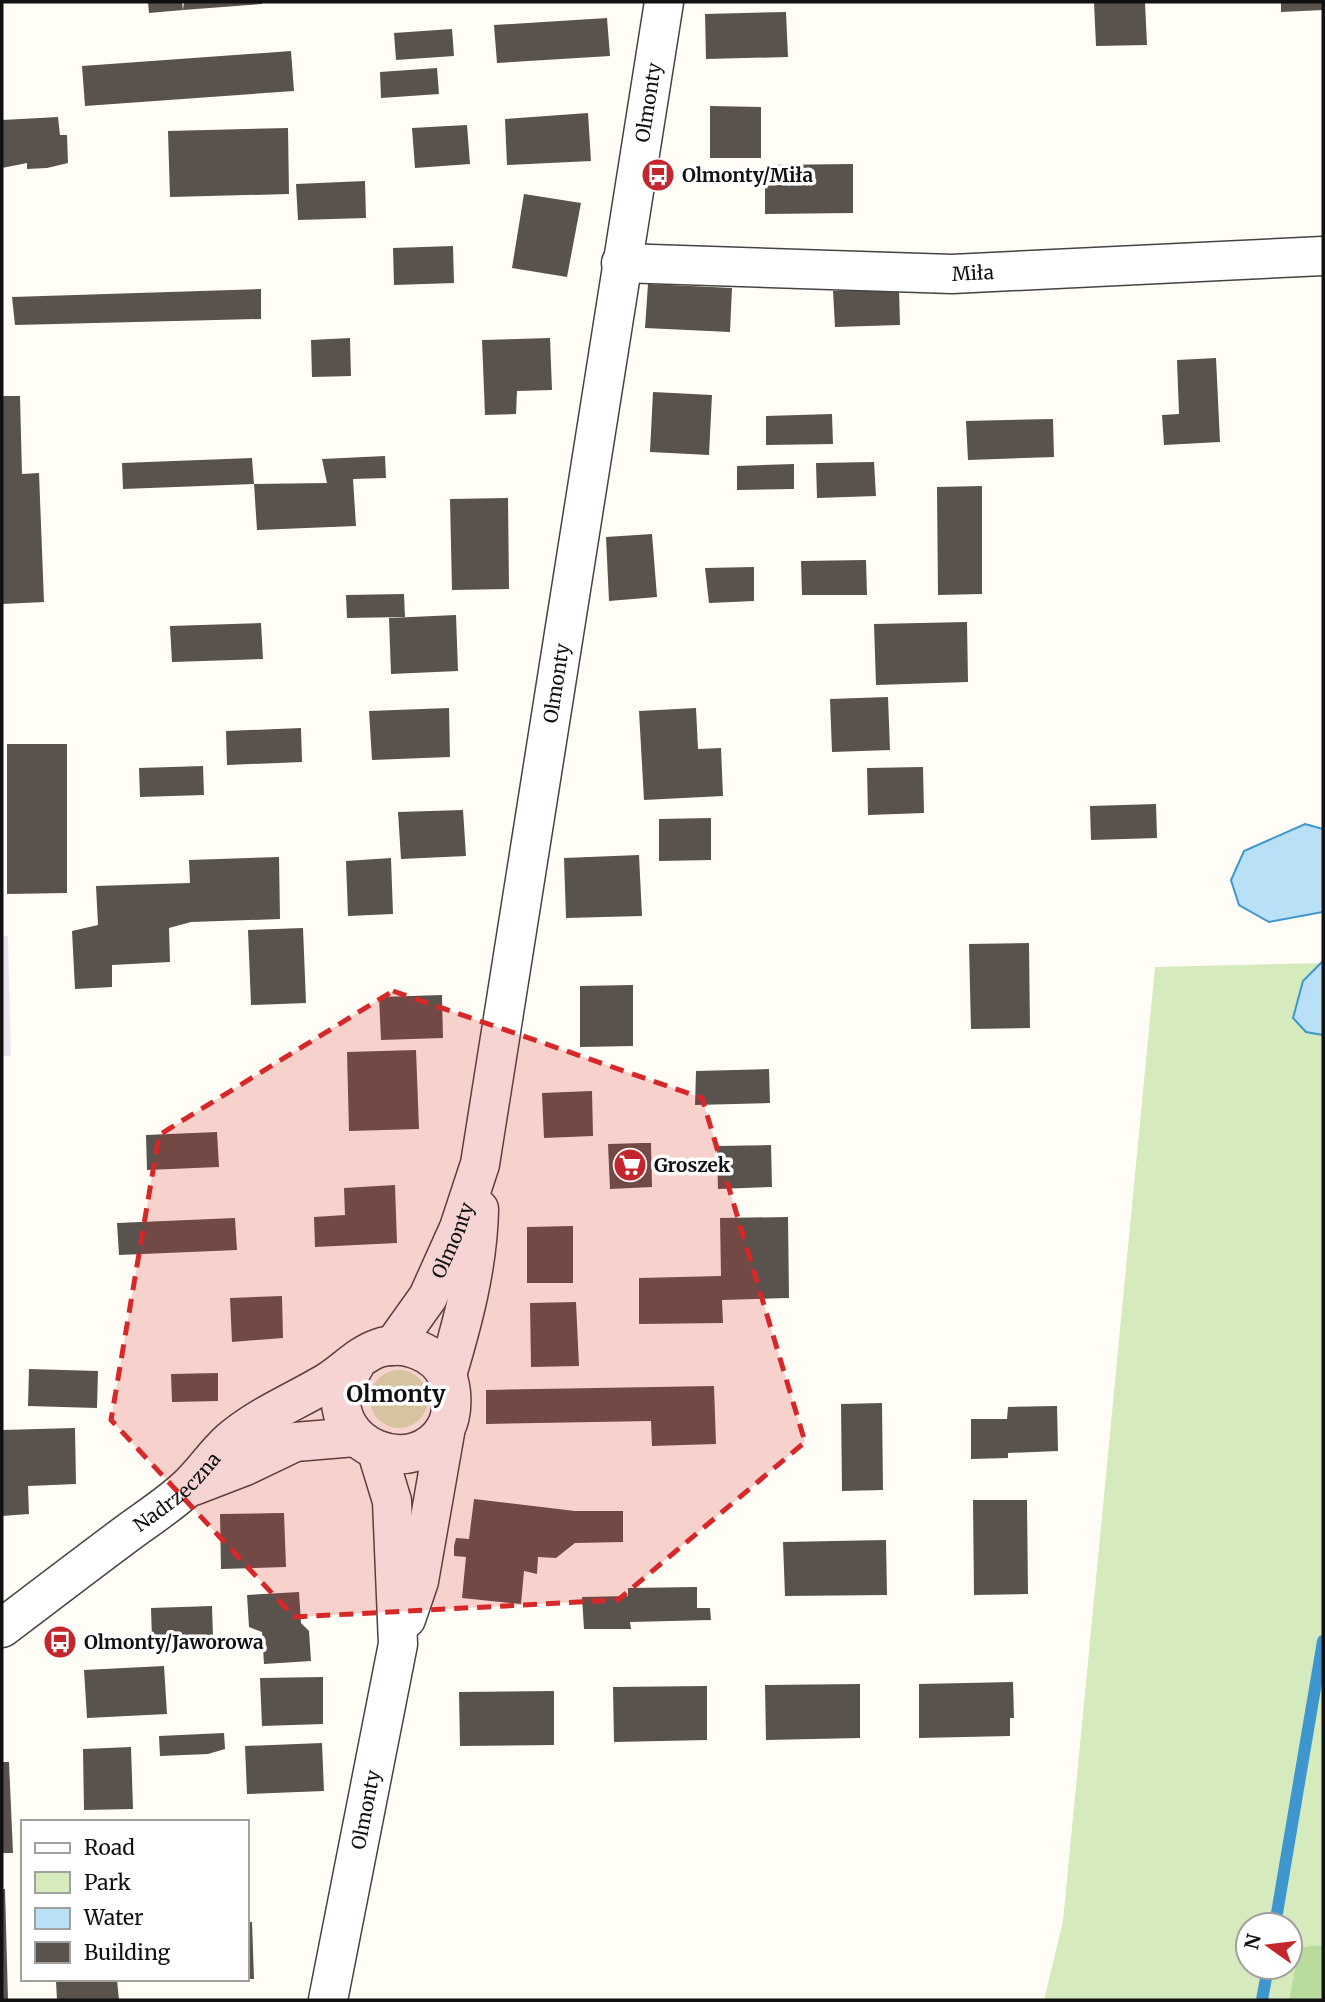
<svg xmlns="http://www.w3.org/2000/svg" width="1325" height="2002" viewBox="0 0 1325 2002" font-family="Merriweather,serif">
	<rect width="100%" height="100%" fill="#fffdf5"/>
	<path fill="#eee6ef" d="M8,936L11,1056H2V936Z"/>
	<path fill="#d5ebbd" fill-rule="evenodd" d="M1323,963V1945L1299,1947L1289,2000H1044L1063,1921L1155,967ZM1248,1925H1290V1967H1248Z
		M370 1399a29 29 0 1 1 58 0a29 29 0 1 1-58 0Z"/>
	<path fill="#b9dc9c" d="M1323,1945V2000H1289L1299,1947Z"/>
	<path fill="#b9e0f7" stroke="#3f96cf" stroke-width="2" d="M1305,824L1323,829V912L1269,922L1239,905L1231,880L1244,851Z
		M1323,961V1035L1306,1032L1293,1018L1303,981Z"/>
	<g fill="none" stroke-linecap="round" stroke-linejoin="round">
		<path stroke="#3f96cf" stroke-width="12" d="M1275,1925L1323,1641
			M1262,2000L1268,1967"/>
	</g>
	<path fill="#5a524d" d="M148,2H182L183,10L149,13Z
		M184,2H262V4L183,10Z
		M1094,2H1145L1147,45L1096,46Z
		M1281,2H1323V10L1281,12Z
		M786,12L788,57L706,59L705,14Z
		M607,18L610,56L497,63L494,25Z
		M452,29L454,56L396,60L394,33Z
		M291,51L294,91L85,106L82,66Z
		M437,68L439,94L381,98L380,72Z
		M710,106L761,107V158H710Z
		M588,113L591,161L507,165L505,119Z
		M58,117L60,135H67L68,163L47,168L27,169V163L2,168V120Z
		M467,125L470,164L415,168L412,128Z
		M288,128L289,194L170,197L168,131Z
		M853,164V213L765,214V165Z
		M365,181L366,218L298,220L296,184Z
		M524,194L581,203L567,277L512,268Z
		M453,246L454,283L394,285L393,248Z
		M648,284L732,288L730,332L645,328Z
		M261,289V319L15,325L12,297Z
		M899,289L900,325L835,327L833,291Z
		M350,338L351,376L312,377L311,340Z
		M550,338L552,390L517,391L516,414L485,415L482,340Z
		M1216,358L1220,442L1164,445L1162,415L1179,414L1177,360Z
		M653,392L712,395L709,455L650,452Z
		M2,396H20L22,474L39,473L44,602L2,604Z
		M832,414L833,444L766,445V416Z
		M1053,419L1054,457L968,460L966,421Z
		M385,456L386,478L353,479L356,526L257,530L254,484L327,483L322,459Z
		M252,458L254,484L123,489L122,463Z
		M874,462L876,496L817,498L816,463Z
		M794,464V489L737,490V466Z
		M982,486V594L938,595L937,487Z
		M508,498L509,589L452,590L450,499Z
		M652,534L657,597L609,601L606,537Z
		M866,560L867,595H802L801,561Z
		M754,567V601L709,603L705,568Z
		M404,594L405,617L347,618L346,595Z
		M456,615L458,671L391,674L389,618Z
		M967,622L968,682L876,685L874,624Z
		M261,623L263,659L172,662L170,626Z
		M888,697L890,750L832,752L830,699Z
		M449,708L450,757L372,760L369,711Z
		M696,708L698,749L721,748L723,796L644,800L639,711Z
		M301,728L302,762L227,765L226,731Z
		M7,744H67V893L7,894Z
		M203,766L204,795L140,797L139,768Z
		M923,767L924,813L868,815L867,768Z
		M1156,804L1157,838L1091,840L1090,806Z
		M463,810L466,856L401,859L398,812Z
		M711,818V860L659,861V819Z
		M639,855L642,916L566,918L564,858Z
		M279,857L280,919L191,922L169,928L170,962L112,965V987L75,989L72,931L98,925L96,886L190,883L189,860Z
		M391,858L393,914L348,916L346,861Z
		M303,928L306,1003L251,1005L248,930Z
		M1029,943L1030,1028L971,1029L969,944Z
		M633,985V1046L580,1047V986Z
		M442,995L443,1038L381,1040L379,997Z
		M416,1050L419,1129L349,1131L347,1052Z
		M769,1069L770,1103L695,1105L696,1071Z
		M592,1091L593,1136L544,1138L542,1093Z
		M217,1132L219,1167L147,1170L146,1135Z
		M642,1143H651L652,1187L610,1189L608,1144Z
		M771,1145L772,1187L718,1189L717,1146Z
		M395,1185L397,1243L315,1247L314,1217L345,1215L344,1188Z
		M788,1217L789,1298L722,1300L723,1323L639,1324V1278L721,1276L720,1218Z
		M235,1218L237,1250L119,1255L117,1223Z
		M573,1226V1283H527V1227Z
		M282,1296L283,1338L232,1342L230,1298Z
		M576,1302L579,1366L531,1367L530,1303Z
		M29,1369L98,1371L97,1408L28,1406Z
		M218,1373V1401L172,1402L171,1374Z
		M714,1386L716,1444L652,1446L651,1421L486,1424V1390Z
		M882,1403L883,1490L842,1491L841,1404Z
		M1057,1406L1058,1451L1008,1453V1458L971,1459V1419H1007L1008,1407Z
		M75,1428L76,1484L28,1486L29,1514L2,1516V1430Z
		M474,1499L575,1511H623V1542L575,1543L556,1558L538,1557L537,1574L524,1571L521,1604L462,1598L466,1557L454,1556V1546L456,1538L469,1539Z
		M973,1500H1027L1028,1594L974,1595Z
		M284,1513L286,1567L221,1569L220,1514Z
		M886,1540L887,1595L785,1596L783,1542Z
		M697,1587V1608H710L711,1620L630,1622L631,1629H584L582,1597L628,1596V1588Z
		M299,1592L301,1623L309,1631L311,1661L264,1664L262,1632L249,1627L247,1595Z
		M212,1606L213,1637L152,1640L151,1608Z
		M164,1666L167,1714L87,1718L84,1670Z
		M323,1677V1724L262,1726L260,1678Z
		M1013,1682L1014,1718H1010V1736L919,1738V1684Z
		M860,1684V1738L766,1740L765,1685Z
		M707,1686V1740L614,1742L613,1687Z
		M554,1691V1745L460,1746L459,1692Z
		M224,1733L225,1749L208,1754L160,1756L159,1736Z
		M322,1743L324,1791L247,1794L245,1746Z
		M131,1747L133,1809L84,1810L83,1749Z
		M2,1762H9L13,1853H2Z
		M2,1889H5L8,2000H2Z
		M247,1922H252L254,1979H247Z
		M117,1980L119,2000H57L56,1981Z"/>
	<g fill="none" stroke-linecap="round" stroke-linejoin="round">
		<defs>
			<g id="minor">
				<path id="s1" d="M621,263L952,274L1323,256"/>
				<path id="s2" d="M393,1346L428,1297L459,1228L480,1164L664,2"/>
				<path d="M447,1375C463,1321 478,1266 479,1209"/>
				<path d="M193,1486L245,1466L295,1442L355,1437"/>
				<path d="M406,1619L419,1581L446,1427"/>
				<path id="s3" d="M2,1628C44,1596 86,1564 129,1532C148,1518 170,1504 188,1487C203,1473 215,1454 231,1440C259,1416 294,1402 326,1383C343,1373 360,1354 379,1348C403,1340 436,1352 447,1376C453,1390 453,1414 446,1427C415,1482 327,1446 343,1386C346,1378 353,1370 356,1363"/>
				<path id="s4" d="M328,2000L398,1644L392,1501L377,1452"/>
			</g>
		</defs>
		<use href="#minor" stroke="#444" stroke-width="41"/>
		<use href="#minor" stroke="#fff" stroke-width="38"/>
	</g>
	<path fill="#d62828" fill-opacity="0.2" stroke="#d62828" stroke-width="5" stroke-dasharray="14 9" stroke-linejoin="round" d="M393,991L702,1098L805,1442L618,1600L294,1617L111,1420L159,1135Z"/>
	<defs>
		<symbol id="bus-disc" viewBox="-11 -11 22 22"><circle r="9.5" fill="#c4262e" stroke="#fff"/><path d="M-5-6H5V4H4V6H2V4H-2V6H-4V4H-5ZM-3.5-4V0h7V-4ZM-3.5 1.2v1.5H-2V1.2ZM2 1.2v1.5H3.5V1.2Z" fill="#fff"/></symbol>
		<symbol id="supermarket-disc" viewBox="-11 -11 22 22"><circle r="9.5" fill="#c4262e" stroke="#fff"/><path d="M-6-5.5h2.5l.6 2H6L4.5 2H-2.5L-4.4-4H-6ZM-1.5 3.2a1.3 1.3 0 1 0 .1 0ZM3 3.2a1.3 1.3 0 1 0 .1 0Z" fill="#fff"/></symbol>
	</defs>
	<g fill-rule="evenodd">
		<use href="#bus-disc" x="639" y="156" width="38" height="38"/>
		<use href="#supermarket-disc" x="611" y="1146" width="38" height="38"/>
		<use href="#bus-disc" x="41" y="1623" width="38" height="38"/>
	</g>
	<g text-anchor="middle" dominant-baseline="central" stroke-width="7" stroke-linejoin="round" paint-order="stroke">
		<g font-size="19" fill="#111" stroke="#fff">
			<text stroke="none"><textPath href="#s2" startOffset="1278">Olmonty</textPath></text>
			<text stroke="none"><textPath href="#s1" startOffset="352">Miła</textPath></text>
			<text stroke="none"><textPath href="#s2" startOffset="690">Olmonty</textPath></text>
			<text stroke="none"><textPath href="#s2" startOffset="122">Olmonty</textPath></text>
			<text stroke="none"><textPath href="#s3" startOffset="222">Nadrzeczna</textPath></text>
			<text stroke="none"><textPath href="#s4" startOffset="194">Olmonty</textPath></text>
		</g>
		<g font-size="19" font-weight="bold" fill="#111" stroke="#fff" text-anchor="start">
			<text x="682" y="175">Olmonty/Miła</text>
			<text x="654" y="1165">Groszek</text>
			<text x="84" y="1642">Olmonty/Jaworowa</text>
		</g>
		<g font-size="23" font-weight="bold" fill="#111" stroke="#fff">
			<text x="396" y="1393">Olmonty</text>
		</g>
	</g>
	<rect width="1325" height="2002" fill="none" stroke="#111111" stroke-width="7"/>
	<rect x="21" y="1820" width="228" height="161" fill="#ffffff" stroke="#a0a0a0" stroke-width="2"/>
	<rect x="35" y="1843" width="35" height="10" fill="#ffffff" stroke="#a0a0a0" stroke-width="2"/>
	<text x="84" y="1855" font-size="21" fill="#111111">Road</text>
	<rect x="35" y="1872" width="35" height="21" fill="#d5ebbd" stroke="#a0a0a0" stroke-width="2"/>
	<text x="84" y="1890" font-size="21" fill="#111111">Park</text>
	<rect x="35" y="1908" width="35" height="21" fill="#b9e0f7" stroke="#a0a0a0" stroke-width="2"/>
	<text x="84" y="1925" font-size="21" fill="#111111">Water</text>
	<rect x="35" y="1942" width="35" height="21" fill="#5a524d" stroke="#a0a0a0" stroke-width="2"/>
	<text x="84" y="1960" font-size="21" fill="#111111">Building</text>
	<g transform="translate(1269 1946) rotate(284)"><circle r="33" fill="#ffffff" stroke="#a0a0a0" stroke-width="2"/>
	<path d="M0-5L12 26L0 18L-12 26Z" fill="#c4262e"/>
	<text y="-10" font-size="19" font-weight="bold" text-anchor="middle" fill="#111111">N</text>
	</g>
</svg>
